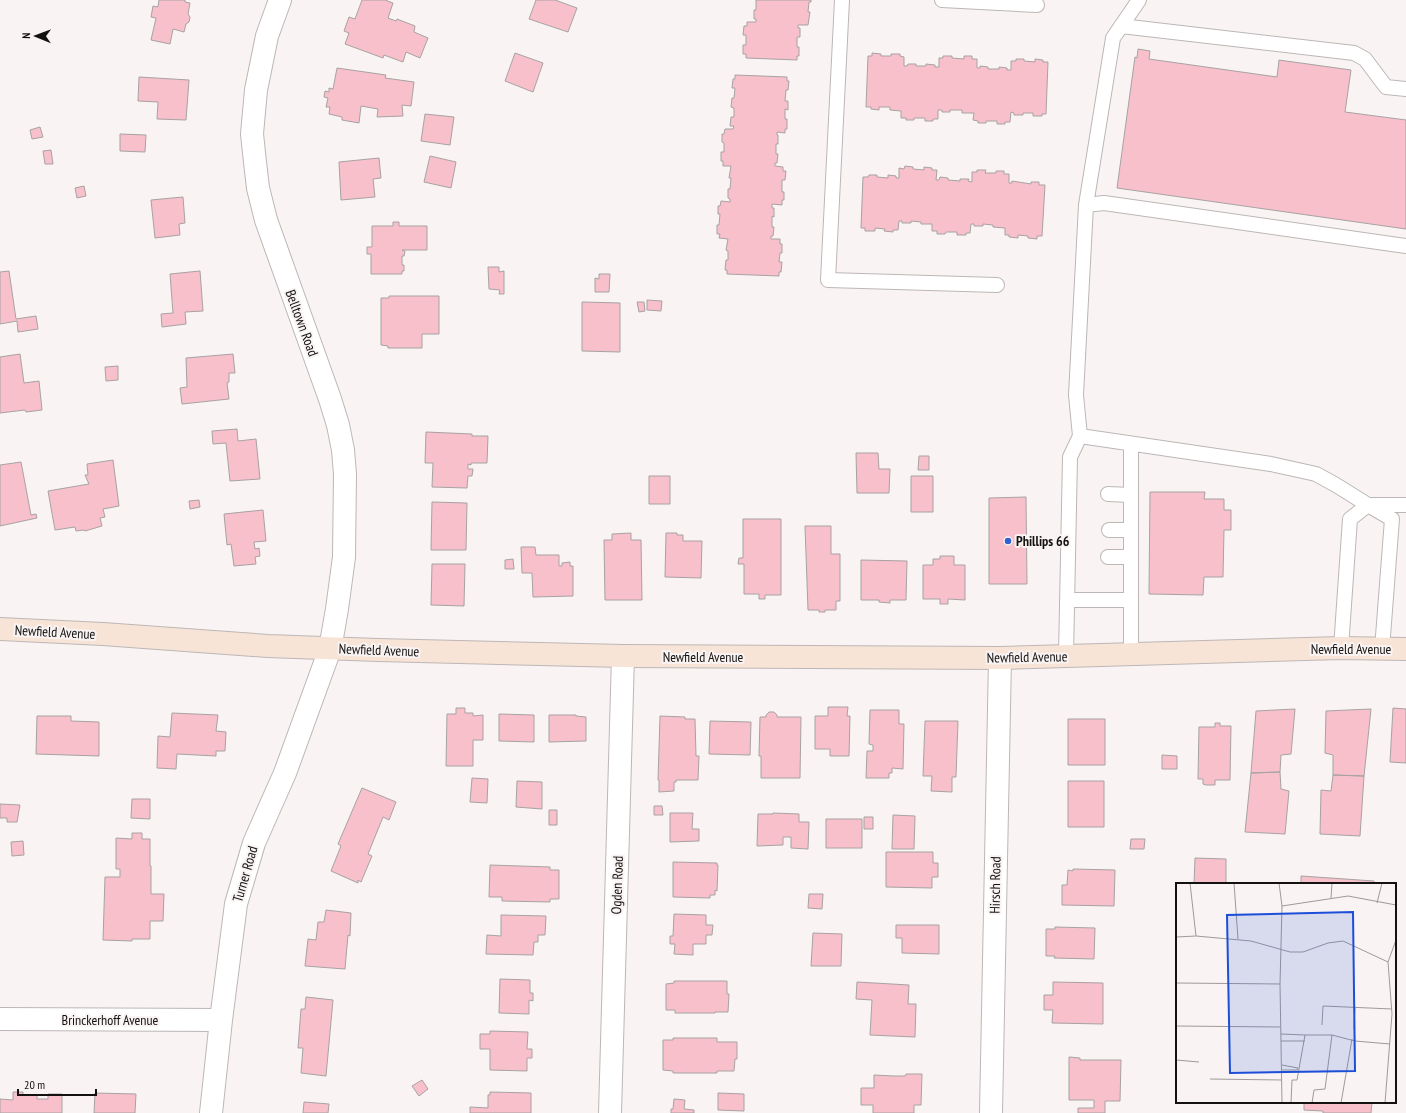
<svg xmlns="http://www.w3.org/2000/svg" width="1406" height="1113" viewBox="0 0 1406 1113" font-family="'PT Sans Narrow',sans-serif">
	<rect width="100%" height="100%" fill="#f9f4f3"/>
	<path fill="#f8c0cb" stroke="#a7a2a3" d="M159,0H185V2L190,3L188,14L190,17L189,22L186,24L184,32L173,29L170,44L151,40L156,18L151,17L153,6L158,7Z
		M362,0H385L393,3L388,18L396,21L397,19L415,26L414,32L428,38L420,58L406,52L403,62L384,55L383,58L345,44L349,33L344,31L349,17L355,19Z
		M536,0H555L577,8L568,32L529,19Z
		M756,0H811V2H809L808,12H810L808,25H798V28H800V37H797V47H799V56H797V60L746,58V54H743V45H746V35H743L744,26H747V22H756V19H754V10H756Z
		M1138,49L1150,51L1149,59L1277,77L1279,60L1351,70L1345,112L1406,120V229L1117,188L1135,57L1137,58Z
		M515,53L543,63L533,92L505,81Z
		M872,53L881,54V56H891V54H900V56L904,57V66H907L908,64H916V66H926V64L935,65V67H939V58H943V56H952V58L964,59V56H972V59H977V68H980V66L988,67V69H999V67L1007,68V70H1011V61H1016V59H1024V61L1035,62V59L1043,60V62H1048L1046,114H1042V116H1033V113H1023V115H1014V113L1011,112L1010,122H1005V124H997V121H986V123H978V121L973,120L974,113H962V110H950V112H942V110H938V119H933V121H925V118H914V120H906V118H901V111L890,110V107H879V110L871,109V107H866L868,56H872Z
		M337,68L386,75L385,78L414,82L411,106L402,105L403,116L377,117L378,109L361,106L359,123L342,120V117L329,114L330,107H326L328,98L324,97L325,91L329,92V88L333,89Z
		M735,75L787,77V81H789L788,90H786L785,101H788V110L785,109V119H787V129H785V133L777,132V135H778V144H776V154H778L777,163H775V166L783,167V171H786L785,180H782V192H784V200H782V205L772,204V208H774V217L772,216V227H774L773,236H771V239H780V244H782V253H780L779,262H782L781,272H779V276L727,274V270H725L726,260H728V251L726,250L728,239L719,238L720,234H717V225H719L720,214H718V206H720L721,201L730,202V199L728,198V189H730L731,178H729L731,166H723V161H721V152H724V143L722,142V134H724L725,129H733L734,126H730L731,117H734V108L731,107L732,98H734L735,88H732L733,79H735Z
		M139,77L189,80L186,120L157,119L158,102L138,101Z
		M425,114L454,117L450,145L421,141Z
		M40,127L43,137L32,139L30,130Z
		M120,134L146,135L145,152L120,151Z
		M51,150L53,164H45L43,151Z
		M430,156L456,162L451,188L424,182Z
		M379,158L381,178L373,179L375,197L341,200L339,162Z
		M905,166L913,167V169L924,170V167L932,168V170H937L936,180H939L940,177L948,178V180L960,181V179H969L968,181L972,182V172H977V170H986L985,173H996V171H1004V174H1009V183H1012V181L1031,184V182H1039V185H1045L1042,236H1037V239L1028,238V236L1018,235V238L1009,237V235H1005V228L993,227V225L983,224V226H974V224H971L970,233H966V235H957V232H946L945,234H937V231H932V224H921V222L911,221V223H902V221H899L898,230H893V232L884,231L885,229L875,228V231H865V228H861L863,177H868L869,175H877V177L888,178V175L896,176V178H899V168L904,169Z
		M84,186L86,196L77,198L75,188Z
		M183,197L185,223L179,224L180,235L155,238L151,200Z
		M393,222H399V226H427V250H402L405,251L404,256H402V265H404V271H402V274H371V254H367V247H372V226H393Z
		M488,267H499V272L504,271V294H499L500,290L489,289Z
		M9,271L16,319L36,316L38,329L18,332L17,321L0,324V272Z
		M200,271L203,311L185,312L186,324L162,327L161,314L173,313L170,274Z
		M599,274H610L609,292H595V278L599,279Z
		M389,296H439V334H422V348H388V346L381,345V298H389Z
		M647,300L662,301L661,311L647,310Z
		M582,302L620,303V352L582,351Z
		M637,302H644L645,311L639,312Z
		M20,354L24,383L39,381L42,410L26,412L25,410L0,413V357Z
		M233,354L235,373H229V382L227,383L229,399L182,404L180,388L187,387L186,358Z
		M118,366V380L106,381L105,367Z
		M237,429L238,441L256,439L260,479L230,481L226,443L213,444L212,431Z
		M426,432L472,434V436H488L487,463H471V465L468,464V469H473L472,476H468L467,488L432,487L433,463H425Z
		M856,453H878L879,469H890L889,493H857Z
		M919,456H929V470H918Z
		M113,460L119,506L103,509L105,517L100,518L102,526L85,531L84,530L76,531L75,527L55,530L48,491L89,484L85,475H88L87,464Z
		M21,462L31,515L36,514L37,518L0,526V465Z
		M649,476H670V504H649Z
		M911,476H933V512H911Z
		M1150,492H1205L1204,499H1224V510H1231V530H1224L1223,577H1204L1203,595L1149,594Z
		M1026,497L1027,584H989V498Z
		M199,500L200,507L190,509L189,501Z
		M432,502L467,503L466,550H431Z
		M263,510L266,541L254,542L255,549L259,548L260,556L255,557L256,564L234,566L231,544L227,545L224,514Z
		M743,519H781V595H765V599H759V594H744V564H738L739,558H743Z
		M805,526H831V554H840V601H836V610H825V612H819V610H808Z
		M631,533V540H641L642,600H605L604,540H612V534Z
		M666,533H677V535H683V541H702L701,578L665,577Z
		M521,547H535L536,555H559V566H562V563L570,562V566H573V596L533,597L532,573H522Z
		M940,556H954V565H965V600L948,599V604H940V599H923V565H933V559H940Z
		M513,559L514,569H505V560Z
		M861,560L907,561L906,600H890V603L879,602V600H861Z
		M432,564H465L464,606L431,605Z
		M828,707H848L847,716H850L849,756H830V749H815V716H828Z
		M456,708H465V713H473V716L483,715V740H473V766H446L447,714H456Z
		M1393,708L1406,709V763L1390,762Z
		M1295,709L1291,754L1281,755L1280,772L1251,773L1256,711Z
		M1371,709L1364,776L1333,775V755L1325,753L1326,711Z
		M870,710H899V724H904L903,769L892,768V773H889V778H866L867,751H873V745L869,744Z
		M769,712H774L777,715V717H801L800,778H761V756H759L760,717H766V715Z
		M172,713L218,715L216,731L226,732L225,751H216V756L177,754L176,769L157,768L158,736L170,737Z
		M499,714L534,715V742L499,741Z
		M549,715H576V716L586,717V741L549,742Z
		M37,716H71V721L99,722V756L36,754Z
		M660,716L685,717V719H695L696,756H699L698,780H676V782H674V791L659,792V780H658Z
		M1068,719H1105V765H1068Z
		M710,721L751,722L750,755L709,754Z
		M925,721H958L956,777H952V792L931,791L932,776H923Z
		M1215,723H1220V726H1231L1230,780H1215V785H1206L1203,784V779H1198L1199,727H1215Z
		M1162,755L1177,756V769H1162Z
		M1280,772L1281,789L1289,791L1285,834L1245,832L1251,773Z
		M1333,775L1364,776L1360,836L1320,834L1321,790L1331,791Z
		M472,778L488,779L487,803L470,802Z
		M517,781L542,782V809L516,807Z
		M1068,781H1104V827H1068Z
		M362,788L396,802L389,820L383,817L368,854L372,856L361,882L358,880V883L331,871L341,846L338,844Z
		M132,799H150V819L131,818Z
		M0,804L20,805L17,822H7V818H0Z
		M654,806H662L663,815H654Z
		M549,810H557V825H549Z
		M670,813H693L692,829H699V841L670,842Z
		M773,813L799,814V822H809L808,849L791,848V837H783V845L757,846L758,814H773Z
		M893,815L915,816L914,849H892Z
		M864,817H873V829H864Z
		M826,819H862V848H826Z
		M132,833H142V839H150V866H151V894H164L163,921H150V939H132V941L103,940L105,877H120V869H116V838L132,839Z
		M1131,839H1145L1144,849H1130Z
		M23,841L24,855L12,856L11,842Z
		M886,852H933V863H938V877H932V888L886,887Z
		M1195,858L1226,859V884H1194Z
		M673,862L717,863V865H718L717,891L715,890V895H710V898L673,897Z
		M490,865L550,867V870H559V899H550V902L502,901V897H489Z
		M1073,869L1115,870L1114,906L1062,905V885H1067L1068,870L1073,871Z
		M1301,876L1374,881V884H1301Z
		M809,894H823L822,909L808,908Z
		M326,910L351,913L350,936L348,935L345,969L305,966L308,939L316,940L318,922H324Z
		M674,914L706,915V925H713L712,935H706V944H693V955L674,954L675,944H670V936H673Z
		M501,915L546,916L545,935H538V942H534L533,955L486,954L487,935L501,936Z
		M896,925H939V954L902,953V938H896Z
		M1055,927L1095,928L1094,959L1054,958L1055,956H1046V929H1055Z
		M813,933L842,934L841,966H811Z
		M500,979L530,980V993H533V1001L529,1000V1014L499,1013Z
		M674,981H727V994H729L728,1012H715V1013H675V1010H666V984L674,983Z
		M857,982L909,985L908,1004H916L915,1037L870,1035L872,1000L856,999Z
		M1053,982L1103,983V1024L1052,1023L1053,1010H1044V995H1053Z
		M306,997L333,1000L326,1076L301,1073L303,1048H298L301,1009H305Z
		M490,1031L528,1032L527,1049H532V1058H527V1071L490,1070V1049H480V1034H490Z
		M673,1038H717V1042H737V1059H735L734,1071H717V1073H673V1071L663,1070V1040H673Z
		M1069,1057L1080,1058V1060H1121L1120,1101H1105V1113H1078V1108H1094V1100H1069Z
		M906,1074H922L921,1105H914V1113H873V1105H861V1088H874V1075L894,1076H905Z
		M422,1080L428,1089L419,1096L412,1086Z
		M13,1092H23V1095H37V1099H48V1094H62V1113H0V1099L13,1100Z
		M490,1092L531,1093V1113H470V1107L488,1108V1095H490Z
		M95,1093L136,1094L135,1113H94Z
		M718,1093L744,1094V1111L718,1110Z
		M674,1099L685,1100L684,1109L694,1110V1113H671V1109H673Z
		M304,1102L329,1104L328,1113H303Z
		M1304,1102H1372L1371,1113H1323V1111L1304,1110Z"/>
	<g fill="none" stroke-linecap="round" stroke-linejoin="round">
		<defs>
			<path id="service" d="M842,0L828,280L997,285
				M942,0L1037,5
				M1121,26L1354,53L1365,59L1386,87L1406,89
				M1086,205L1113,38L1139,0
				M1406,246L1104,203L1086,205L1076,395L1080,436L1271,464L1316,474L1336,485L1368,505H1406
				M1131,444V654
				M1108,494L1131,495
				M1109,530H1131
				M1108,557H1131
				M1067,600H1130
				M1341,648L1350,519L1368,505L1392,519L1382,649
				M1066,656L1070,457L1080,436"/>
			<path id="minor" d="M0,1019L221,1020
				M211,1113L221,1020L236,904L254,843L285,773L330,649L337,609L344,557L345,474L343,450L338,425L330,399L266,220L258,188L255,162L252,134L256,90L267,36L280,0
				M610,1113L623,656
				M991,1113L1000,658"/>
			<path id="secondary" d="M0,629L103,634L268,646L378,650L623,656L1000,658L1341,648L1406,649"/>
		</defs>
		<use href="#service" stroke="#bcb7b6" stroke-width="16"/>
		<use href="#minor" stroke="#bcb7b6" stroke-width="24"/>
		<use href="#secondary" stroke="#bcb7b6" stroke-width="24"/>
		<use href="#service" stroke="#fff" stroke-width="14"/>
		<use href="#minor" stroke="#fff" stroke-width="22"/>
		<use href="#secondary" stroke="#f8e4d6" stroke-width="22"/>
	</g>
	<circle fill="#3161d0" stroke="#f9f4f3" stroke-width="1.5" cx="1008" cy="541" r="4"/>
	<g text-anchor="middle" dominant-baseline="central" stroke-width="4" stroke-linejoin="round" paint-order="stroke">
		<g font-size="14" fill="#131211" stroke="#f9f4f3">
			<text transform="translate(302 323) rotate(70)">Belltown Road</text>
			<text transform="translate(55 632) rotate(3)">Newfield Avenue</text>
			<text x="1351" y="649">Newfield Avenue</text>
			<text transform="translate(379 650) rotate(2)">Newfield Avenue</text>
			<text x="703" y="657">Newfield Avenue</text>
			<text transform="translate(1027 657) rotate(-1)">Newfield Avenue</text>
			<text transform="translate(245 874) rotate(-74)">Turner Road</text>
			<text transform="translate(617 885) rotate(-88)">Ogden Road</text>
			<text transform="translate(995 885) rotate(-89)">Hirsch Road</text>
			<text x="110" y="1020">Brinckerhoff Avenue</text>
		</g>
		<g font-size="14" font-weight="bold" fill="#131211" stroke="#f9f4f3" text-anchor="start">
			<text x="1016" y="541">Phillips 66</text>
		</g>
	</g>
	<g transform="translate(1176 883)">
		<rect width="220" height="220" fill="#f9f4f3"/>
		<path fill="none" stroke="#9d9a99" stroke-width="1" d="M14,0L20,53M58,0L62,56M103,0L106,23L104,101L106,220M155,15L156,0M201,20L206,0M106,23L172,13L220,22M0,54L20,53L75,58L114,69H127L152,60L167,58L212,79L216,131L209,220M212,79L220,57M0,100L104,101M146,142L147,123L216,126M0,143L104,144M178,146L179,124M105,151L129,152M156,152L179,158L214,161M105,158H129M0,177L23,179M106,182L122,185L121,187H106M34,196L106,197M115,220L116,197H121L129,152H156L149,206L138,207L136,220M165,220L176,156"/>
		<path fill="#1d4ed8" fill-opacity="0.15" stroke="#1d4ed8" stroke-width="2" d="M177,29L179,188L54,190L51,32Z"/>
		<rect width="220" height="220" fill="none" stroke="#131211" stroke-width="2"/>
	</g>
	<g transform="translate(36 36) rotate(271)" stroke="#f9f4f3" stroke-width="3" paint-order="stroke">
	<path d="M0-3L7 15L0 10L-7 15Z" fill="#131211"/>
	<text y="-6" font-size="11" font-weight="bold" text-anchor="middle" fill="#131211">N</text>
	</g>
	<path d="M18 1089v6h78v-6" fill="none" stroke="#131211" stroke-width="2"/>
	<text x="24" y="1089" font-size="12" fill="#131211" stroke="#f9f4f3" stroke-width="3" paint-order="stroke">20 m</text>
</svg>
